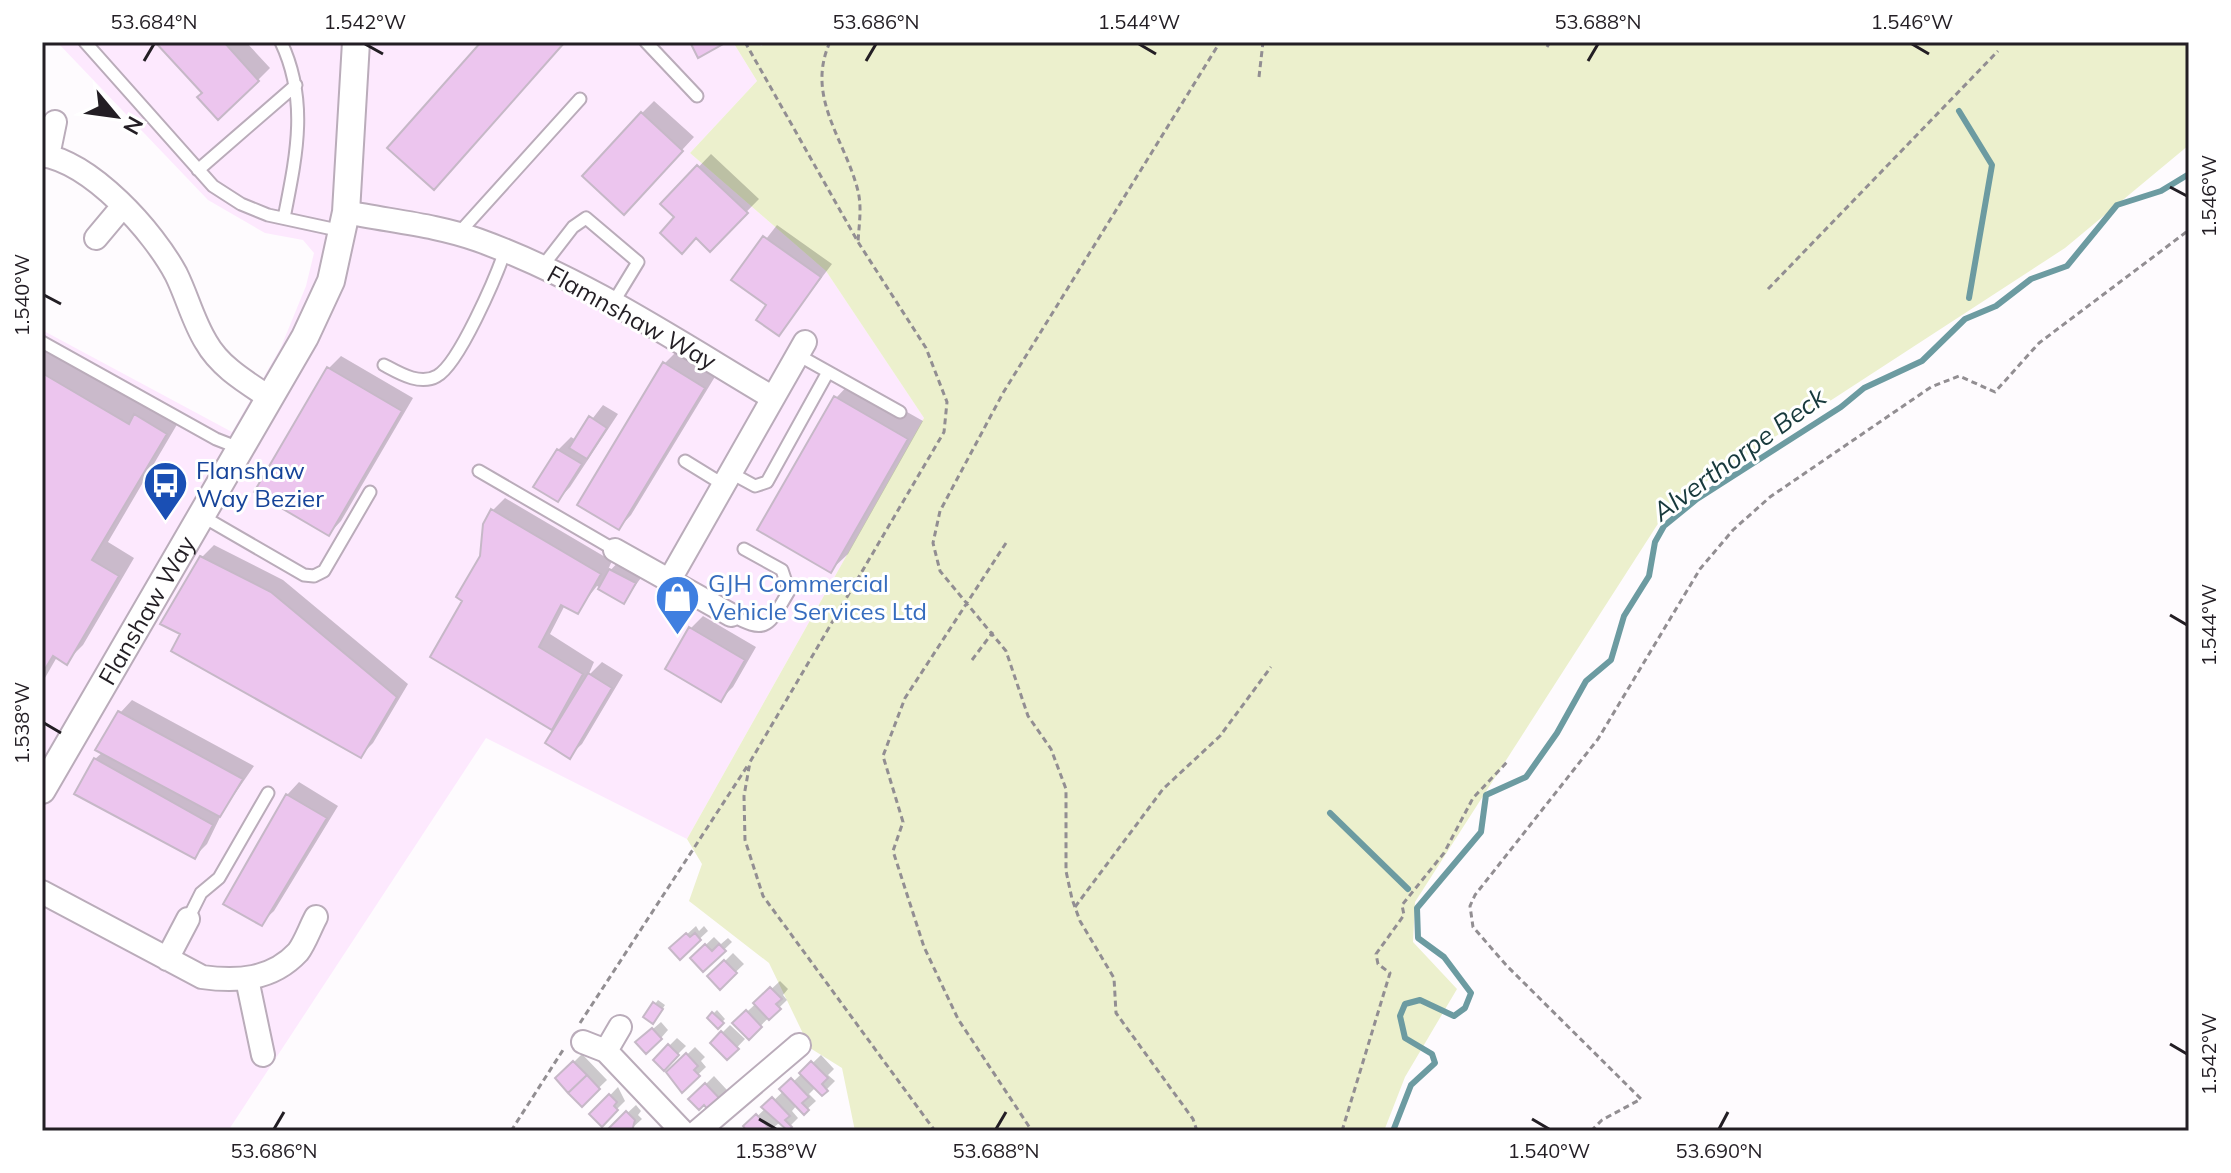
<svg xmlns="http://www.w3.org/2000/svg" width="2231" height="1173" viewBox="0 0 2231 1173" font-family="Mulish,sans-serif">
	<rect width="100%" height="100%" fill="#fefbfe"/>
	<path fill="#fde9fe" d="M57,42H733L757,81L690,153L826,271L924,418L687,839L486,738L228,1131H42V330L232,432L281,347L306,286L314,253L303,240L265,233L208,200Z"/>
	<path fill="#ecf0cd" d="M733,42H758L761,46L768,42H2189V145L2065,248L1670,505L1415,902L1413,942L1457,989L1405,1077L1384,1131H855L842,1068L810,1048L769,963L689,901L702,864L687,839L924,418L826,271L690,153L757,81Z"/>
	<path fill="#0003" d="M158,42H246L270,68L258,80L205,93Z
		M654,101L694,137L636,200L642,113Z
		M711,154L759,199L710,249L663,204Z
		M777,225L832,264L779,334L769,305L734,280Z
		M42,346L145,407L153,399L182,416L108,542L134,558L83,645L66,662L57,657L42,683Z
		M677,351L716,375L631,515L619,528L664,364Z
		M341,356L413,398L341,521L329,534V368Z
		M852,381L923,421L848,554L831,570L836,398Z
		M603,405L618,414L570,487L558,500L536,486L558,450L571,437L576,440Z
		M505,498L612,561L605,576L623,557L646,571L624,601L597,586L577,611L565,605L550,634L594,662L588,676L602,662L623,675L582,744L569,756L555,730L433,656L465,601L482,557L493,510Z
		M214,545L283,580L408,684L373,743L360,756L182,633L202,557Z
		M703,616L756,647L733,687L721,699L690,629Z
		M132,700L254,766L223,811L207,844L194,857L95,759L103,752L120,713Z
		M299,782L338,806L274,911L261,923L287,795Z
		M696,926L699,931L704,926L708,931L680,957L672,948Z
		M714,937L721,944L728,938L732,942L703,970L692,958Z
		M733,953L744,964L720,987L710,976Z
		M780,981L788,989L783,995L787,1000L749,1037L735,1023Z
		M658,1000L665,1005L656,1019L655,1004Z
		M717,1010L725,1019L718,1026L709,1018Z
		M661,1022L668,1030L661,1038L646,1035Z
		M730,1025L745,1039L727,1058L712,1043Z
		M677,1038L686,1046L664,1068L655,1060Z
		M695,1047L705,1057L701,1061L706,1067L682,1090L669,1072Z
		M582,1054L607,1080L582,1104L558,1078Z
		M821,1055L834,1069L828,1075L835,1081L822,1094L816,1087L809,1094L816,1101L804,1112L797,1105L792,1111L798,1118L786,1130L779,1123L773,1128L775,1131H742Z
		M714,1076L727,1090L709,1108L691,1099Z
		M618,1087L625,1101L602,1124L592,1114Z
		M636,1105L641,1111L638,1115L642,1119L629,1131H608Z"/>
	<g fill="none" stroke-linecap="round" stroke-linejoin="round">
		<path stroke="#6c9ba1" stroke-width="6" d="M1959,111L1992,165L1969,298
			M1330,813L1408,889
			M1393,1131L1411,1085L1435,1063L1432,1054L1405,1038L1400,1016L1405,1004L1420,1000L1454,1016L1465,1008L1471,993L1444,957L1418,938L1417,908L1481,832L1486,795L1526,777L1557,733L1586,681L1611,660L1624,616L1649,576L1655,542L1664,526L1697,499L1841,407L1864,388L1922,361L1965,319L1996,306L2031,279L2067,266L2117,205L2161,191L2189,174"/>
	</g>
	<path fill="#ecc5ee" stroke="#c6b8c7" stroke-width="2" d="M155,42H224L259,81L218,120L197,97L202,93Z
		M481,42H565L434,190L387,148Z
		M690,42H722L723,44L698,58Z
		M641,112L683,151L624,215L582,176Z
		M697,165L748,213L710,252L696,238L682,254L660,233L674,217L660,204Z
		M763,236L821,277L779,336L756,320L766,305L731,280Z
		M663,362L705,388L619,530L577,505Z
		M327,367L402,411L329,536L254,492Z
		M42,373L129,424L134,414L167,434L92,560L119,576L67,665L53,656L42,674Z
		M834,396L908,439L831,573L757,530Z
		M589,416L607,428L587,459L569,448Z
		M557,449L582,464L558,502L533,487Z
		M491,509L601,574L578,614L561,605L539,647L583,674L552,730L430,657L462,601L456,597L480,556L483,524Z
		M200,556L271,592L397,697L361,758L171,651L180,634L160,624Z
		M609,569L636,583L624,604L598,589Z
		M689,627L745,660L721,702L665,669Z
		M588,673L612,688L570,759L545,743Z
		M118,711L243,779L220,817L95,750Z
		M94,758L213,825L195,859L74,794Z
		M286,794L327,818L262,926L223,904Z
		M686,933L690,937L695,933L701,940L680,960L669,948Z
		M705,944L712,951L719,944L726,951L703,972L690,958Z
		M724,960L737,973L720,990L707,976Z
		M770,987L782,999L776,1004L781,1009L769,1020L753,1003Z
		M653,1002L663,1009L653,1024L643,1017Z
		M746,1010L762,1027L749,1040L732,1023Z
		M712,1012L724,1023L718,1029L707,1018Z
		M652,1028L662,1039L646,1054L635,1042Z
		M721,1031L739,1049L727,1060L710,1043Z
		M668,1044L679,1055L664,1071L653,1060Z
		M686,1053L698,1066L694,1070L700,1076L682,1093L666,1072Z
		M573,1061L587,1075L568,1093L555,1078Z
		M811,1061L828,1078L822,1084L828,1091L822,1096L799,1073Z
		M587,1075L600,1089L582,1107L568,1093Z
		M791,1078L809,1097L802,1103L809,1110L804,1115L779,1089Z
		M705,1083L721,1100L709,1111L704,1105L699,1110L688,1099Z
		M609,1094L617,1102L614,1106L618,1110L602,1127L589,1114Z
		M772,1097L790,1116L785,1120L792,1127L788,1131L761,1107Z
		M626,1111L635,1120L632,1131H606Z
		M756,1114L772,1131H747L743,1126Z"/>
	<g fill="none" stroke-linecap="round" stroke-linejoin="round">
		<defs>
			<path id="service" d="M85,42L213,186L241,204L268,215L342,231
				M281,42C309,101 296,157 284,218
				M646,42L697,96
				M198,170L296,85
				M458,234L580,99
				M542,267L573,227L586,218L638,262L613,303
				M42,342L216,439L239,448
				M798,355L900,412
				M384,365C399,373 420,386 437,376C459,364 496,277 505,251
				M685,461L724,485
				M479,471L615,550
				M731,473L755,486L767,482L828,372
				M202,516L304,575L314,576L324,571L370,492
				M731,615C769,636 769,624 789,591L782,570L744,549
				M188,919L201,893L219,878L268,793"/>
			<path id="minor" d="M42,155C92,163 153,231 176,274C187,296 193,321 206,342C220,367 246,382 270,398
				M48,156L55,122
				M346,212C389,221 437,225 478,240C583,278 677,341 773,398
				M96,238L122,207
				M615,550L731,615
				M669,581L805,342
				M42,892L202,977C237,982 272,980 298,952C305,943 310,928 316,917
				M167,959L188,919
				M247,979L263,1055
				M583,1042L606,1051L682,1131
				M606,1051L620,1027
				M698,1131L799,1045"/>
			<g id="tertiary">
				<path id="s1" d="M42,790L305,337L331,281L346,212L356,42"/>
			</g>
		</defs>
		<use href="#service" stroke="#baacba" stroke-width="15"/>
		<use href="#minor" stroke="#baacba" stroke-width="26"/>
		<use href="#tertiary" stroke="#baacba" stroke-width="30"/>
		<path stroke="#928e92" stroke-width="3" stroke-dasharray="6 4" stroke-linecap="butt" d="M745,42L858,242L926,348L947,402L944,432L750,762L744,796L745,840L763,896L935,1131
			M830,42C805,97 845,139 858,191C862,208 859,225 858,242
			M1547,47L1550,42
			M1259,77L1263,42
			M1768,289L1998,51
			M1006,543L905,698L883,756L903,822L893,851L924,947L958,1019L1032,1131
			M972,660L993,632
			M1075,907L1163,789L1220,736L1271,667
			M580,1023L748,765
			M511,1131L563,1050
			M1197,1131L1193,1119L1116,1013L1114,978L1080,921L1072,899L1066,871V789L1051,749L1028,716L1006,651L940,571L933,543L940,511L1003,393L1220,42
			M1342,1131L1390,973L1378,964L1376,954L1404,915L1402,905L1444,853L1473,798L1508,761
			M1591,1131L1602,1120L1641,1099L1507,966L1473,927L1470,906L1475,895L1598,739L1700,569L1733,530L1770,497L1931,387L1959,376L1995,392L2039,343L2189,230"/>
		<use href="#service" stroke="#fff" stroke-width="11"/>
		<use href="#minor" stroke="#fff" stroke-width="22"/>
		<use href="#tertiary" stroke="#fff" stroke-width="26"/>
	</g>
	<path fill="none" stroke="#231e24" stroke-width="3" d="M365,44L383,54M1139,44L1156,54M1912,44L1929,54M144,61L154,44M866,61L876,44M1588,61L1598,44M2170,187L2187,196M44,295L61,304M2170,615L2187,625M44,723L61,733M2170,1044L2187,1054M759,1119L776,1129M1532,1119L1549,1129M274,1129L284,1112M996,1129L1006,1112M1719,1129L1728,1112"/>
	<defs>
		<symbol id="bus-pin" viewBox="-11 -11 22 30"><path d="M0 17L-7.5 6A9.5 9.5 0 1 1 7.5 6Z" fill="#1a4fb4" stroke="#fff"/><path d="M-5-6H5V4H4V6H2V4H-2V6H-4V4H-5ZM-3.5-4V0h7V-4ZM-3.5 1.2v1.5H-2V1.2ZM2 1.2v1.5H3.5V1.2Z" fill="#fff"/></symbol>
		<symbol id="shop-pin" viewBox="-11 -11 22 30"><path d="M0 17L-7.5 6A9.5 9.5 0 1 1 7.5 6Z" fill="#3f7fe0" stroke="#fff"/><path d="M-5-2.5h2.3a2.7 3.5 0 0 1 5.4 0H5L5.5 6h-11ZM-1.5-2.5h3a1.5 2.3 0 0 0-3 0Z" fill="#fff"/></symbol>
	</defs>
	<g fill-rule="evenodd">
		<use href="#bus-pin" x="140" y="458" width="51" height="69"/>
		<use href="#shop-pin" x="652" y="572" width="51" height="69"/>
	</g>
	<g text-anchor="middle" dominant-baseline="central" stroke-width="6" stroke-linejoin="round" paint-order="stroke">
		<g font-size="24" fill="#231e24" stroke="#fff">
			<text transform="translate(632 317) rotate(29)">Flamnshaw Way</text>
			<text stroke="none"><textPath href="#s1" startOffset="208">Flanshaw Way</textPath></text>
		</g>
		<g font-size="24" fill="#164399" stroke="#fff" text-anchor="start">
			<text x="196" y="470">Flanshaw<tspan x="196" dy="28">Way Bezier</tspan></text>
		</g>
		<g font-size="24" fill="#366cbe" stroke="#fff" text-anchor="start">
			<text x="708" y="583">GJH Commercial<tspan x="708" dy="28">Vehicle Services Ltd</tspan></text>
		</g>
		<g font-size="26" font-style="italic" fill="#17393c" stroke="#fff">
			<text transform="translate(1739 454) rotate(-36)">Alverthorpe Beck</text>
		</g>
	</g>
	<rect width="2231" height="1173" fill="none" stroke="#ffffff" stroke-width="88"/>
	<g transform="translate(116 116) rotate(119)" stroke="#ffffff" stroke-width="6" paint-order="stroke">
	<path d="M0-6L14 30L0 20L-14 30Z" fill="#231e24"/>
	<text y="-12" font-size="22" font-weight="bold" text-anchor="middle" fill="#231e24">N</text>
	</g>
	<rect x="44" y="44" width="2143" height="1085" fill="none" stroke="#231e24" stroke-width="3"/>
	<g font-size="20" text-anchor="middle" fill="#231e24">
		<text x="154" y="29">53.684°N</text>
		<text x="365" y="29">1.542°W</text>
		<text x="876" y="29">53.686°N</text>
		<text x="1139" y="29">1.544°W</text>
		<text x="1598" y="29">53.688°N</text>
		<text x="1912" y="29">1.546°W</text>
		<text transform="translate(2209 196) rotate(-90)" y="7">1.546°W</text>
		<text transform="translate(22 295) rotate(-90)" y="7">1.540°W</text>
		<text transform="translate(2209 625) rotate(-90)" y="7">1.544°W</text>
		<text transform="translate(22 723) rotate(-90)" y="7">1.538°W</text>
		<text transform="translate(2209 1054) rotate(-90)" y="7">1.542°W</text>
		<text x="274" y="1158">53.686°N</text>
		<text x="776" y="1158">1.538°W</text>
		<text x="996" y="1158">53.688°N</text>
		<text x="1549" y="1158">1.540°W</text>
		<text x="1719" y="1158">53.690°N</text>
	</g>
</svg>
